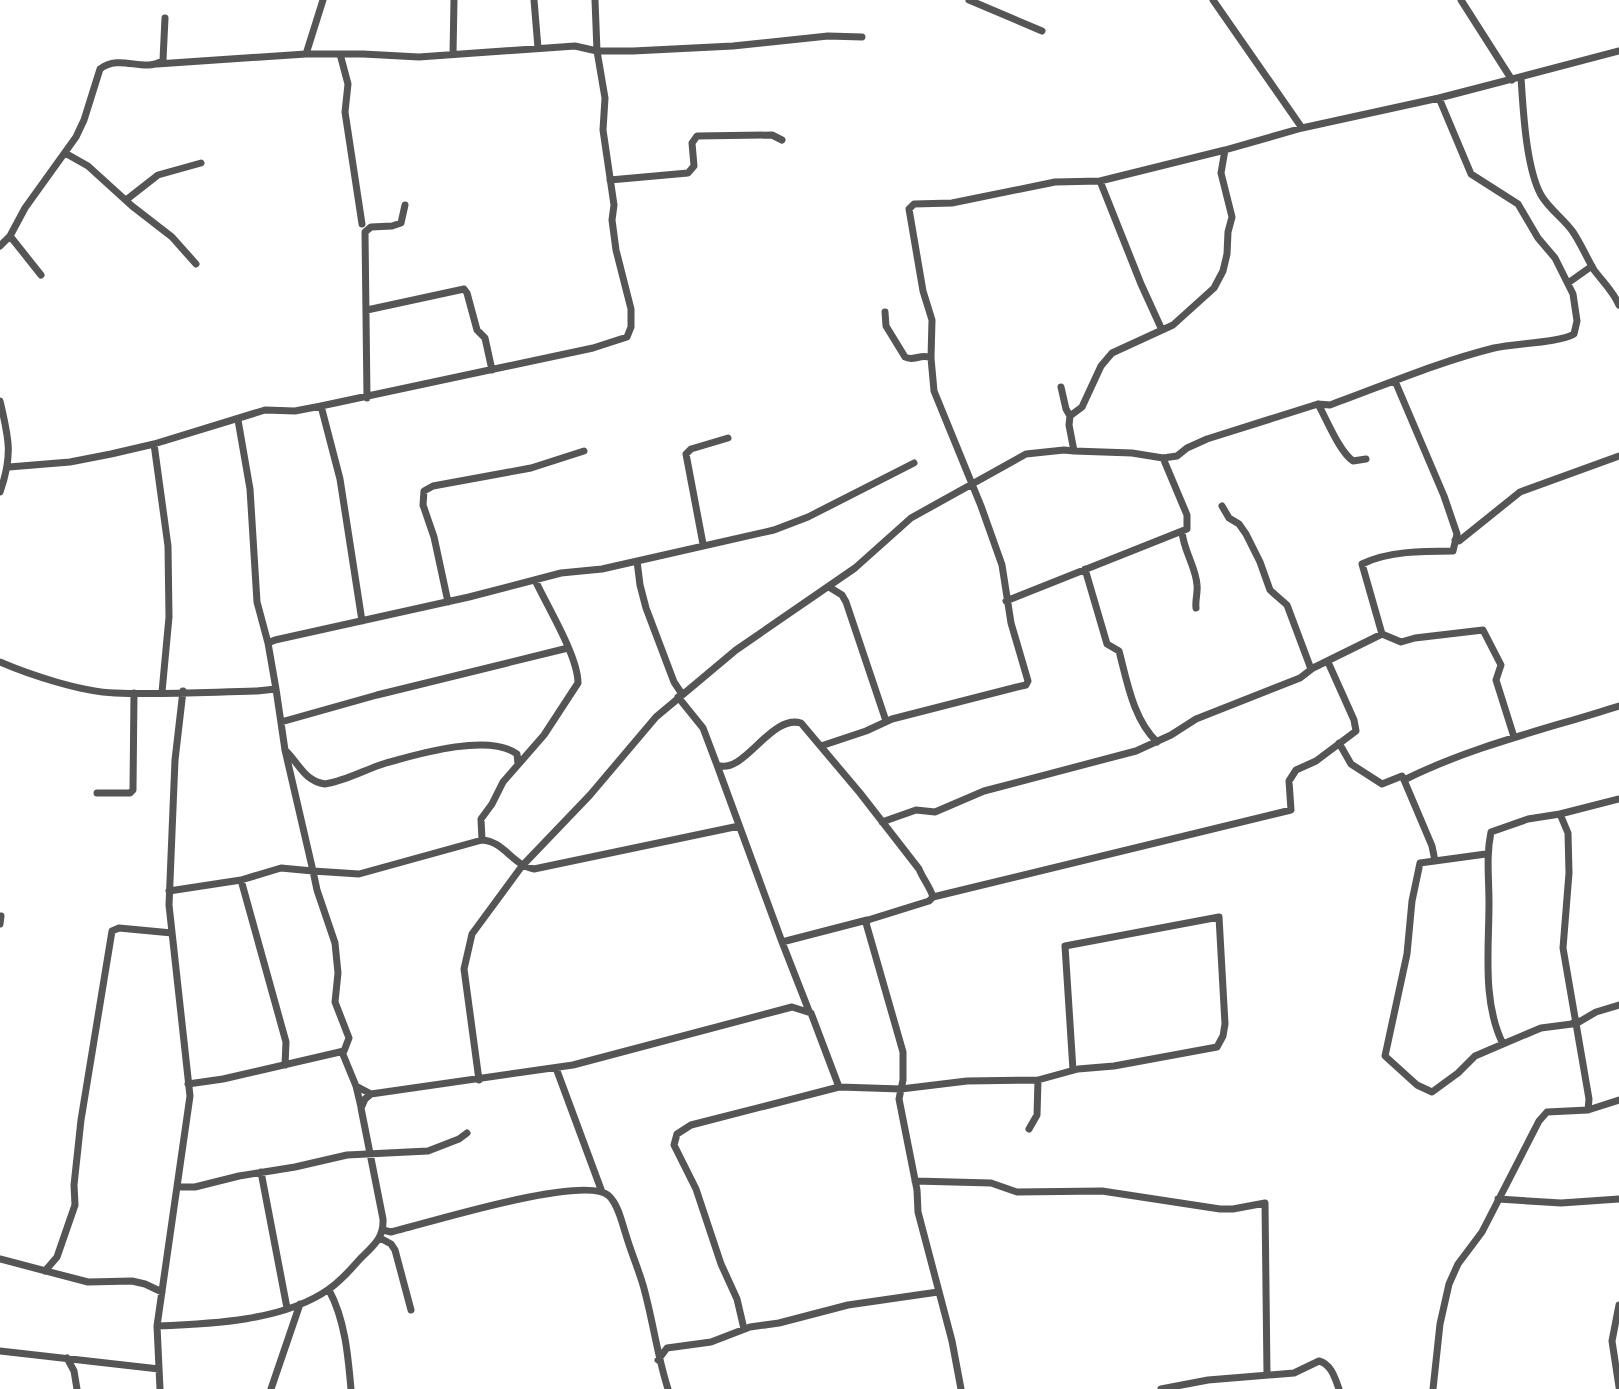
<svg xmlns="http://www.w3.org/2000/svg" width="1619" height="1389" viewBox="0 0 1619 1389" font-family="Karla,sans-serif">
	<rect width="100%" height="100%" fill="#fff"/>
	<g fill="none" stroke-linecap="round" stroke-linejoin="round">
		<path stroke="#555" stroke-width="7" d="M534,0L538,48
			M969,0L1042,31
			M1213,0L1302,128
			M1461,0L1512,80
			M306,54L323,0
			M340,54L348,84L345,112L362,224
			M453,54L454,0
			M157,64L306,54H363L419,57L575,46L597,51H633L733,46L828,36L862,37
			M1521,77C1523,109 1526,168 1541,195C1549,209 1564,219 1573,232C1581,244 1587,258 1594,270C1603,282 1613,291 1619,305
			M65,153L88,166L132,206L172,237L196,264
			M610,180L688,173L694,166L692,143L697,136L772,135L782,140
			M1100,181L1141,284L1162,330
			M126,200L158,175L201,163
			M10,236L41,275
			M0,246L10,236L25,208L76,137L84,120L100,69C120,53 145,74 163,60L165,18
			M1568,283L1592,266
			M367,310L464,289L467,293L477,330L485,338L492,370
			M885,312L886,326L905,357C914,362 921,353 931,358
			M1061,387L1066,409L1070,416
			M367,398L365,232L371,227L392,226L401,223L405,205
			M0,401C9,439 13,455 0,492
			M1318,404C1327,420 1339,451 1353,461L1366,459
			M321,406L340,479L362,621
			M238,420L250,489L257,602L268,643
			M154,444L168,546L169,617L162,692
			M1074,451L1132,453L1163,458L1177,456L1187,448L1207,439L1318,404L1330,405C1385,385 1438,362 1494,348C1515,343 1558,343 1574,334L1577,321L1573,294L1555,258L1538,238L1518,204L1471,174L1439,98
			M9,467L70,462L111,454L154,444L265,410L295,411L321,406L593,348L627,337L631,327V309L616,250L612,220L614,205L603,130L605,98L597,51L595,0
			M1222,506L1229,518L1239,524L1246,534L1260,562L1270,590L1287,605L1311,669
			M1182,531C1183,550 1196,567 1197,585C1198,592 1195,600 1196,608
			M1455,540L1459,541L1520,492L1619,456
			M703,544L686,454L691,449L728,438
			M637,561L640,585L646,608L674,682L682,694
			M1085,569L1107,644L1119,651C1127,681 1133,719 1157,742
			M829,587L842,595L846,602L886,721
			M1006,601L1187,529V515L1163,458
			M448,602L434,537L423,505L424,491L433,486L531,468L584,451
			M1382,634L1362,564C1388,551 1424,551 1453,551L1457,534L1444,496L1395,381
			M0,662C30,675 82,692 115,693C162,695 210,692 257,691L276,689L268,643L275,640L469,597L561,573L602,569L774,530L808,517L914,463
			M276,689L285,750L313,871L359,874L482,840C504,841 513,866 534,869L739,826
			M678,697L703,728L717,765C744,776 770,714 801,723L860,793L919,869C923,879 930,887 933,897L929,901L868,920L866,923L903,1052V1080L899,1099L917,1190L918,1212L952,1341L961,1389
			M281,722L377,695L568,648
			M1339,743L1351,764L1382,784L1402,776L1404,780
			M821,746L866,731L892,719L1017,687L1026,685L1028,681L1011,623L1002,565L981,506L934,391L931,358L932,320L923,291L909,209L914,204L952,203L1055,182L1100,181L1225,150
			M285,750C299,763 304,781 325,784C346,781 366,769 386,763C418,754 489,733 517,754L518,764
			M717,765L782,942L867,920
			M97,793H130L133,790L134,693
			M1560,814L1528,819L1491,832C1486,856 1489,878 1489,903C1489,949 1482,1002 1503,1044L1541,1028L1572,1024L1576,1020L1579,1022L1596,1012L1619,1005
			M882,822L916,810L935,812L984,791L1136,751L1171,735L1196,719L1300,678L1313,668L1382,634L1401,642L1415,638L1483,630L1501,665L1496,680L1514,737
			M482,840L481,819L492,804L503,782L544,735L578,683C578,656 547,606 535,580
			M1486,854L1420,863L1412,901L1407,954L1385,1056L1417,1085L1432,1092L1458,1073L1475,1056L1503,1044
			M1435,861L1432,846L1404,780C1472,746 1547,729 1619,706
			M169,891L241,880L286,1042L285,1065
			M933,897L1291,810L1289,781L1296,770L1316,761L1356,731L1354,720L1328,662
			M0,924L1,916
			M782,942L809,1011
			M342,1052L356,1086L361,1107
			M556,1068L602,1192
			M479,1080L464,969L472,934L522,866L590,795L656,717L736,650L855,568L911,518L1026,454L1064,450L1074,451L1069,425L1070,416L1082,407L1101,366L1112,353L1173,325L1214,288L1223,271L1227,254L1228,232L1232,217L1221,173L1225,150L1302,128L1439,98L1619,51
			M188,1084L223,1079L344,1051L349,1038L335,1002L338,973L335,943L317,890L313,871L281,868L241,880
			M356,1086L371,1094L573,1065L792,1007L811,1013L839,1087
			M1588,1110L1589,1099L1563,948L1569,873L1568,833L1560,814L1619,799
			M1029,1129L1037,1115L1038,1080
			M261,1172L287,1308
			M915,1181L991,1183L1017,1192L1102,1191L1220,1209H1233L1265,1203L1267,1375
			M177,1187H195L239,1176L295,1167L347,1155L428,1151L459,1139L467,1133
			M1498,1199L1561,1203L1619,1199
			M383,1230L391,1232C425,1224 586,1173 609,1196C618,1204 622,1223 626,1235C631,1252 638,1268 643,1285C653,1320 657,1355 668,1389
			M380,1238L391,1244L395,1250L411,1310
			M0,1259L88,1282L132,1281L145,1284L162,1292
			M45,1271L57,1257L75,1205L74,1185L81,1120L112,931L119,928L172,933
			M329,1290C345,1320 348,1355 351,1389
			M1619,1305L1612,1341L1619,1387
			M157,1326C211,1324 284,1321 329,1289C341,1281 351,1269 360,1259C373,1246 384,1238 383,1219L361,1108L365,1099L371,1094
			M744,1329L737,1299L721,1264L696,1189L674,1145L677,1134L691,1125L839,1087L901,1089L967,1081L1038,1080L1078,1069L1114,1066L1217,1047L1223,1036L1225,1024L1219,917L1065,946L1073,1070
			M0,1351L159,1369
			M67,1358L74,1371L77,1389
			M658,1360L667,1348L711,1342L750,1327L779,1323L848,1305L938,1292
			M160,1389L157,1326L190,1096L169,905L175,760L183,691
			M271,1389L300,1304
			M1161,1389L1208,1380L1294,1373L1319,1361C1331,1364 1335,1378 1339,1389
			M1433,1389L1440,1324L1449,1284L1458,1264L1482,1232L1539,1121L1547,1112L1588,1110L1619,1100"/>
	</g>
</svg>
